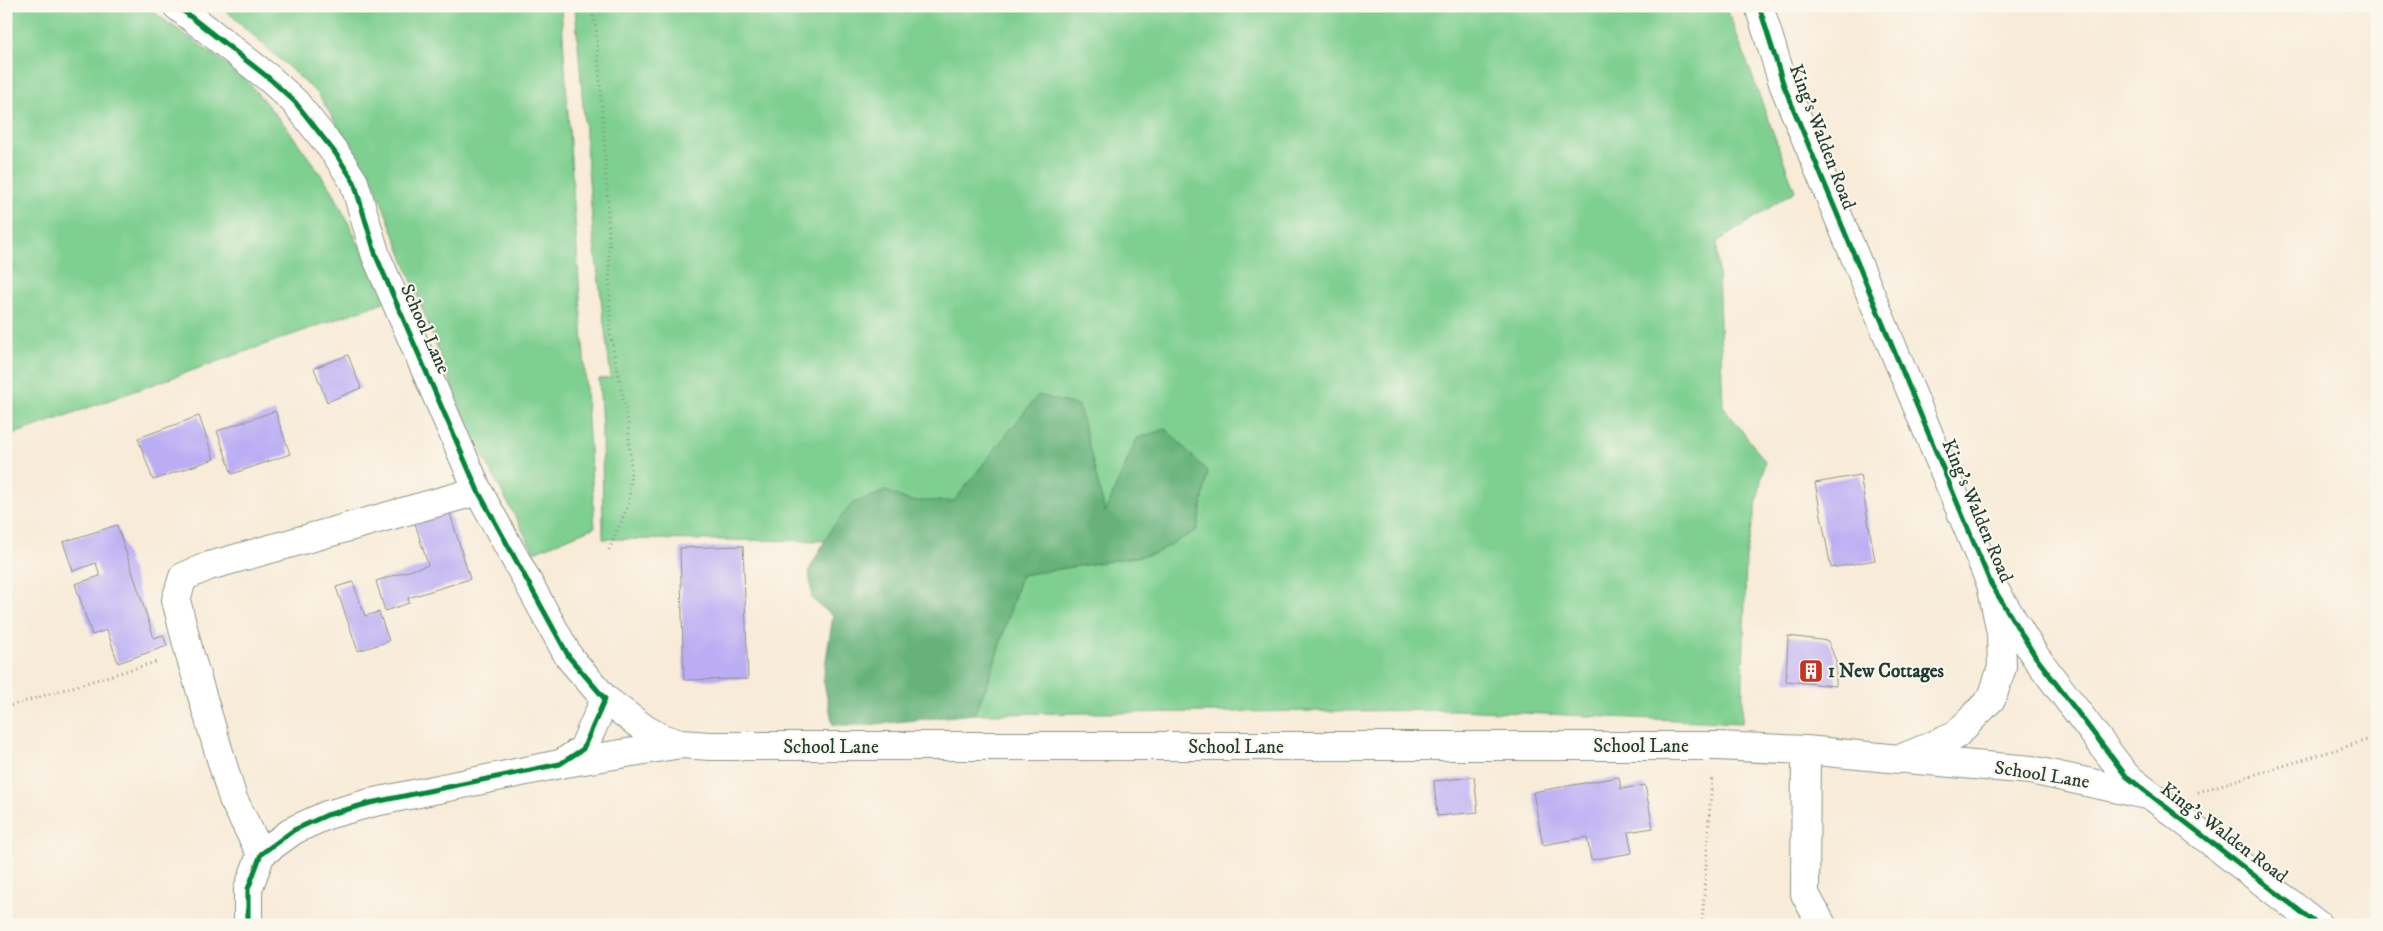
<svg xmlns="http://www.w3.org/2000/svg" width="2383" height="931" viewBox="0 0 2383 931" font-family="'IM FELL DW Pica',serif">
	<rect width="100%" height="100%" fill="#fbf7ec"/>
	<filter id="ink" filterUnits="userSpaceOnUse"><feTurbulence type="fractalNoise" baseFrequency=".02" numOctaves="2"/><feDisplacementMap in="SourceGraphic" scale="10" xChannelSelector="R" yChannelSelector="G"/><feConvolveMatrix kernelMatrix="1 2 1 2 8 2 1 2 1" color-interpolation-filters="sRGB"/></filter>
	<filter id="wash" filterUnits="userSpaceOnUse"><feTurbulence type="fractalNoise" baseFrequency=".0096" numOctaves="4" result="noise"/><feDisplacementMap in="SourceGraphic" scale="20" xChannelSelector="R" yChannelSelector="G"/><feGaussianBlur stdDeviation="1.12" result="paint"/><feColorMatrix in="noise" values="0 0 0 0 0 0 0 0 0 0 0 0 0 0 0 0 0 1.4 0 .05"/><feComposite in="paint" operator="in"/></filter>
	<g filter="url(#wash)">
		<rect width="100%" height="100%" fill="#f8ebd8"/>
		<path fill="#7ecf90" stroke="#4e8662" d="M6,6H145L243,76L287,128L332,190L387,301L6,437Z
			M221,6H561L595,527L534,552L468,428L377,190L318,94Z
			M575,6H1726L1795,191L1717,242L1723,406L1765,461L1746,557L1742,723L1457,710L974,714L989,680L1021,575L1154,554L1137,439L1105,513L1081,543L603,539L602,425L599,379L611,378L594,243Z"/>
		<path fill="#66b27a" stroke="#427857" d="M1038,395L1079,406L1105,512L1137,438L1166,429L1208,472L1197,530L1154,554L1021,575L989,680L974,714L867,725H833L823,679L833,616L812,599L809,570L832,528L853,503L886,491L910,501H954Z"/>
		<g id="blocks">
			<path fill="#bbadf4" d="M348,355L361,388L327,402L314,368Z
				M275,411L290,454L232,474L217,431Z
				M199,416L214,459L153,480L138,438Z
				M1860,475L1875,560L1831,568L1815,483Z
				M449,510L470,579L408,598L409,603L385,611L376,581L428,565L414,520Z
				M117,525L154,638L163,635L167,646L118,663L107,630L92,635L75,584L100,576L96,563L73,571L63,542Z
				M743,546L748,679L684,680L680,548Z
				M353,582L365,616L379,612L389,641L358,651L336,587Z
				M1788,636L1828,641L1836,661V686L1786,681Z
				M1474,777L1478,812L1437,816L1434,781Z
				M1619,777L1621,789L1645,785L1653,828L1628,832L1632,853L1591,860L1587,837L1543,845L1533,792Z"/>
		</g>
	</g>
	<g filter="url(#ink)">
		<use href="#blocks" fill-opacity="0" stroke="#8c9486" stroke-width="1"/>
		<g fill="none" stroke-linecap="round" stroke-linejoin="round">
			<defs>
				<path id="minor" d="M177,6L270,79L295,102L336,154L354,182L376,256L478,491L569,657L605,699L645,729L661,738L681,744L710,746H1716L1806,750L1900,759L1955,736L1992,698L2002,667L2001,633L1991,584
					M1759,6L1784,86L1991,584L2035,656L2126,776L2318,925
					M1806,750L1805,894L1822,925
					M1906,759L2031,770L2147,795
					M561,764L583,749L605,699
					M261,854L233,799L189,652L176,600L183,577L209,566L478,491
					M248,925V889L261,854L294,830L327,815L370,803L560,764L681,744"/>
			</defs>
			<use href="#minor" stroke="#8c9486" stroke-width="30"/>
			<path stroke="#8c9486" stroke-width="3" stroke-dasharray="1 4" stroke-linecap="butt" d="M591,6L596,29L603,121L609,233L610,333L628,423L631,469L629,503L609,550
				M6,707L159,661
				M2198,792L2377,737
				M1702,925L1712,777"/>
			<use href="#minor" stroke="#fff" stroke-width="28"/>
			<defs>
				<path id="cycleway" d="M177,6L270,79L295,102L336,154L354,182L376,256L478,491L569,657L605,699L583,749L560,764L370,803L327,815L294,830L261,854L248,889V925
					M1759,6L1784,86L1991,584L2035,656L2126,776L2318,925"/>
			</defs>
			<use href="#cycleway" stroke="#fbf7ec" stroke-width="8"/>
			<use href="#cycleway" stroke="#00873e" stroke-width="5"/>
		</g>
	</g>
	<defs>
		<symbol id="building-square" viewBox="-11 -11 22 22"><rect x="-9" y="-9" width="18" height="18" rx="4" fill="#c8321e" stroke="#fbf7ec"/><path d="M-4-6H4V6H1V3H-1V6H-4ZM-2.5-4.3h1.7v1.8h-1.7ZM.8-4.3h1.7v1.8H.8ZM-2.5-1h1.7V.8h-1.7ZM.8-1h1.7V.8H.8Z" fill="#fff"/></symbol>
	</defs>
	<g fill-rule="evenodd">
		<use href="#building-square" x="1797" y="657" width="28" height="28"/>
	</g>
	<g text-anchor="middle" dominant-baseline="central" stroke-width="4" stroke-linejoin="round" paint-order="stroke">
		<g font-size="19" fill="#1f3d34" stroke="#fbf7ec">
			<text transform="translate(1822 137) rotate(69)">King's Walden Road</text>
			<text transform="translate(425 329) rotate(66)">School Lane</text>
			<text transform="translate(1977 511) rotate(67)">King's Walden Road</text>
			<text x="1641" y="746">School Lane</text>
			<text x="831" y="747">School Lane</text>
			<text x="1236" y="747">School Lane</text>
			<text transform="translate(2042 775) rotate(9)">School Lane</text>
			<text transform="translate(2224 833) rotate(37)">King's Walden Road</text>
		</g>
		<g font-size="19" font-weight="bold" fill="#1f3d34" stroke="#fbf7ec" text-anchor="start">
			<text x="1828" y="671">1 New Cottages</text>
		</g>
	</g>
	<rect width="2383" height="931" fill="none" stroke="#fbf7ec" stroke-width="25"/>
</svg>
